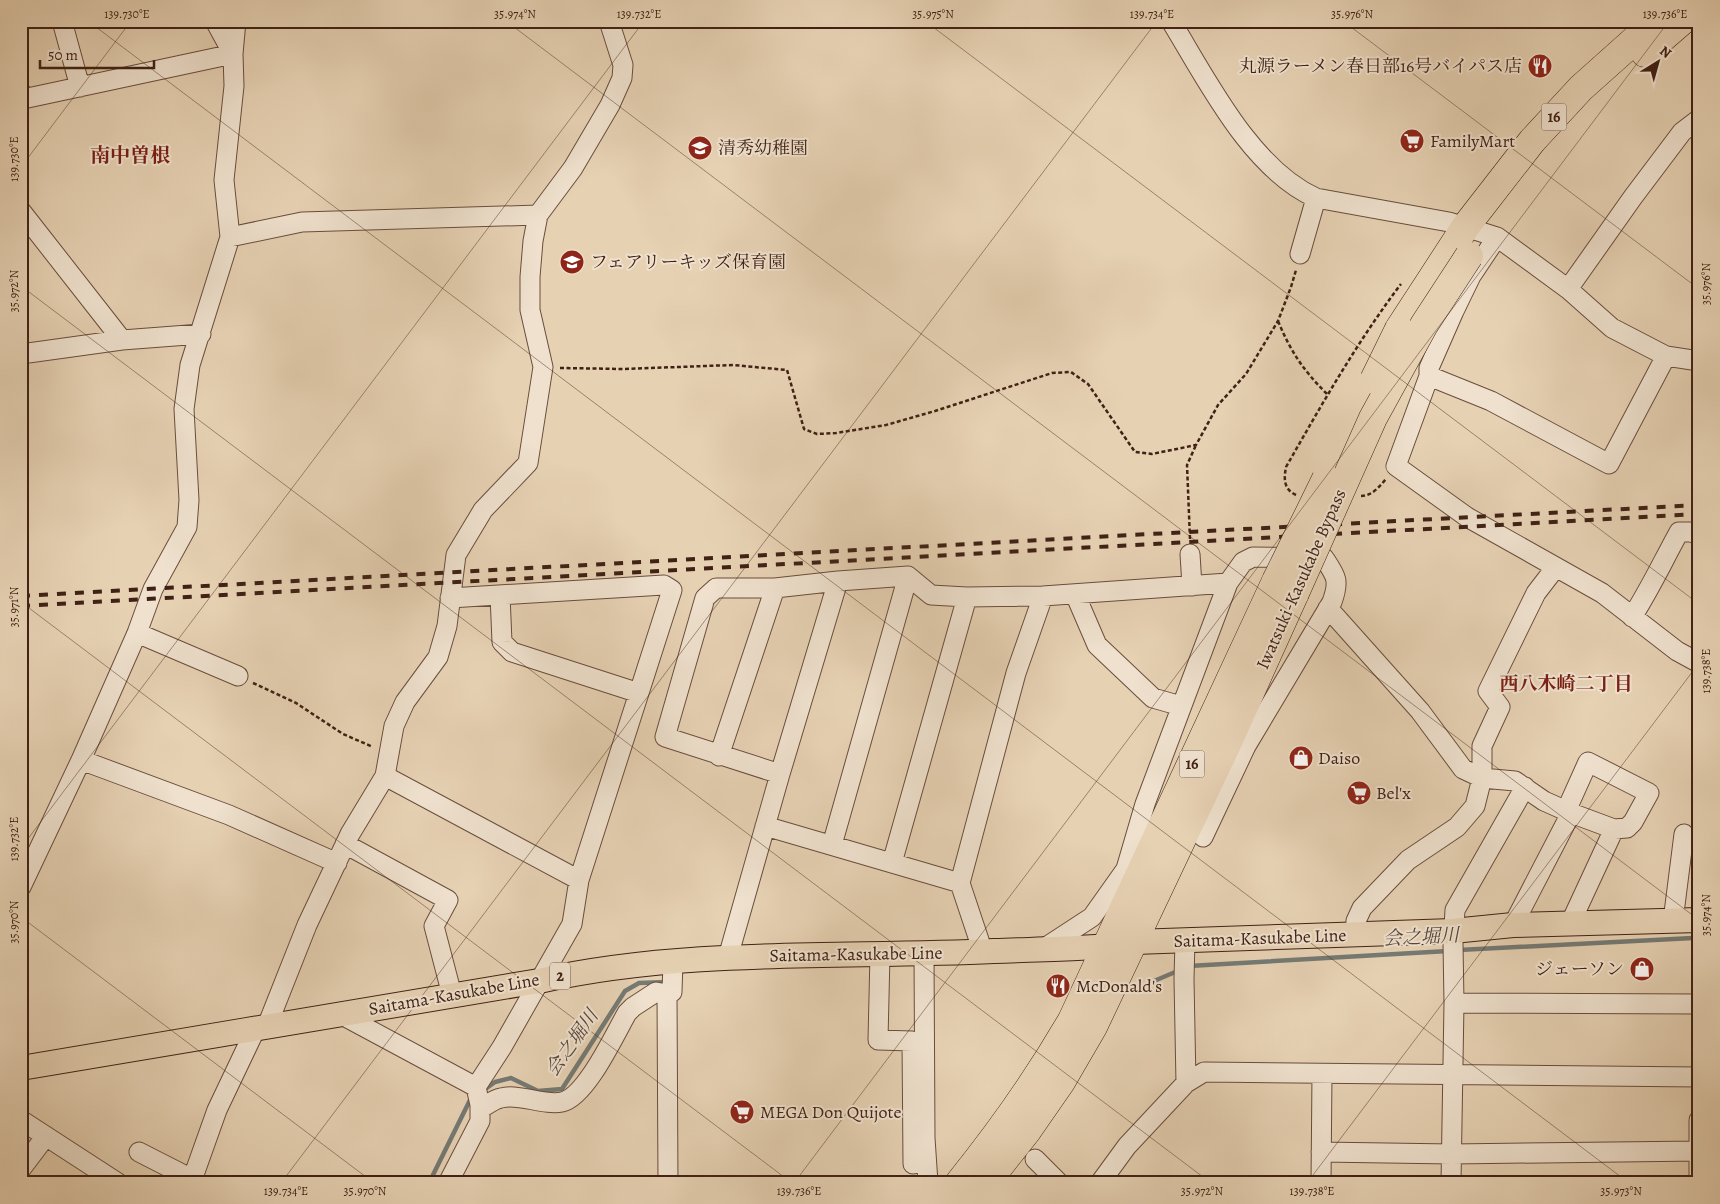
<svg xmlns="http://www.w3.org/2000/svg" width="1720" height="1204" viewBox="0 0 1720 1204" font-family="Alegreya,'Noto Serif JP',serif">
	<rect width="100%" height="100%" fill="#e6d1b3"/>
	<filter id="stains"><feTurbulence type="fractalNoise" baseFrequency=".004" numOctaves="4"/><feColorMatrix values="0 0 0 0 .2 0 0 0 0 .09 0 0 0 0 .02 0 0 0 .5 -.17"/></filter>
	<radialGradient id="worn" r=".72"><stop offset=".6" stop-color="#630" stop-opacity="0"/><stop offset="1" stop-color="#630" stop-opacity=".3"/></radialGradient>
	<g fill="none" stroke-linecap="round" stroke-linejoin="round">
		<path stroke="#757a74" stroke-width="4.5" d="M1459,950L1693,938
			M1189,966L1448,951
			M1154,981L1180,970
			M484,1090L495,1082L511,1078L538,1091L562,1089L625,991L639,983L667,982
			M429,1183L470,1100L473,1098"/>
		<defs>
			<path id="minor" d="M62,21L80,87
				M215,21L233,54
				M1171,21C1207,80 1251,169 1316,198L1449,222L1497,237L1568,289L1612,328L1666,356L1699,361
				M21,92L23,99L233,54
				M21,211L122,340
				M230,237L302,222L538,215
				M1300,254L1316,198
				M1568,289L1633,197L1682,132L1699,119
				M21,354L122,340L201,334
				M1666,356L1609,464L1491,401L1429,376L1396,466L1467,517L1602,593L1677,651L1699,663
				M1429,376V368L1454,311L1471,276L1497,237
				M1190,554L1192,586
				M1075,594L1097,645L1153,698L1181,706
				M500,595L502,642L512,652L639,693
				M1043,596L1228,583L1145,804L1126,869L1092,917L1043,949
				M450,598L664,585L672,590L579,880L572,924L502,1047L476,1087
				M1328,608L1420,711L1463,769L1482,778L1515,781L1544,801L1571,813L1513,925
				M1632,617C1650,589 1663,561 1679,532H1691L1699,535
				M137,633L238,676
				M719,756L775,588
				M81,760L229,815L337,863
				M780,774L665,737L705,598L716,588H775L838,581L908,576L931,595L967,597L1043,596L1016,673L960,883L983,952
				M385,776L579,880
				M1566,811L1588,762L1649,793L1633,822L1627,828L1614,829L1571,813
				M765,826L960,883
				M1203,837L1246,746L1332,602C1340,580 1336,576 1324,558L1253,557L1243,562L1228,583
				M345,844L448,900L434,926L452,995
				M832,845L908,576
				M892,863L967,597
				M21,887L81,760L137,633L153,589L187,527L189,500L184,409L190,365L230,237L224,180L234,86L233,54L236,21
				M1673,921L1684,834
				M1570,924L1614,829
				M1355,935L1356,921L1362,908L1408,860L1457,827L1475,806L1482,778V746L1500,707L1488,691L1536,593L1556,567
				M1185,941L1184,979L1186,1083
				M880,954L878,1040L912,1041L913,1164
				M924,954L925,1138L928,1183
				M728,957L780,774L838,581
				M667,994L672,992L673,962
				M1454,1003L1699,1004
				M340,1014L476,1087L480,1105V1121L448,1183
				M267,1026L307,925L350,834L385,776L394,726L405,702L438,657L447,626L456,555L483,510L528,463L543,367L530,310V277L533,241L538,215L573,168L610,105L622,78L623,65L609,21
				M480,1109C487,1105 494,1099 501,1098C519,1093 544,1106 562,1102C586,1097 615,1034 627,1013L633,1007L656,992L667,994L668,1183
				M21,1120L118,1183
				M139,1152L192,1179
				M1321,1152L1452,1154L1699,1151
				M1035,1159L1059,1183
				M21,1169L46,1136
				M191,1183L217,1110L256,1028
				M1100,1183L1127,1146L1186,1083L1204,1072L1699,1077
				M1321,1183L1322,1074
				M1451,1183L1454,1003L1453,943L1455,910L1525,787
				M1699,1183V1120"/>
			<path id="major" d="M21,1068L539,981C688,948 842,958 994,951C1041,949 1088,950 1134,942L1453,931L1513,925L1699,920"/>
			<path id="highway" d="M1645,53L1682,21
				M1399,329L1466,226L1532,141L1581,88L1656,21
				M959,1183C1001,1131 1039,1077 1072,1020L1276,581
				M986,1183L1027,1131L1061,1082L1093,1027L1227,744L1295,593"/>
		</defs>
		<use href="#minor" stroke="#6a4d3c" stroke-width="21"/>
		<use href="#major" stroke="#402115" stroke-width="26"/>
		<use href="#highway" stroke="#402115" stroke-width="29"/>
		<path stroke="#402115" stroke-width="2.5" stroke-dasharray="4 2.5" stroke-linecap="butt" d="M1278,321C1291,352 1303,370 1327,394
			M560,368L623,369L733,365L787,370L804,429L817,434L836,433L886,425L935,411L1052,373L1071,372L1088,384L1135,452L1152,454L1196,445L1218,405L1246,374L1278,321L1291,287L1296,270
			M1296,495C1283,489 1284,478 1286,467C1322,404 1357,342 1401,284
			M1361,496C1372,496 1379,487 1386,479
			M1190,539L1187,465L1196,445
			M253,683L296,703L343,734L373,747"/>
		<use href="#minor" stroke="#efe1ce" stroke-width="19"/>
		<use href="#major" stroke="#e6d1b3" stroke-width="24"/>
		<use href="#highway" stroke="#e6d1b3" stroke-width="28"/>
		<path stroke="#402115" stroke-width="4" stroke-dasharray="9 9" stroke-linecap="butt" d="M21,596L1113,536L1699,505
			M21,606L1699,514"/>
		<defs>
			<path id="highway-bridge" d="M1374,380L1399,329
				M1276,581L1326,479
				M1295,593L1373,418L1424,325L1469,256"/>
		</defs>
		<use href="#highway-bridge" stroke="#402115" stroke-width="29" stroke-linecap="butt"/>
		<use href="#highway-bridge" stroke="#e6d1b3" stroke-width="28"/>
	</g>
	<path fill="none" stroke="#402115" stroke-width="1" stroke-opacity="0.45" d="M88,21L1629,1183M506,21L1699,920M925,21L1699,604M1343,21L1699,289M21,167L131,21M21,286L1211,1183M21,602L792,1183M21,848L644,21M21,917L374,1183M281,1183L1157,21M794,1183L1669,21M1307,1183L1699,663"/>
	<defs>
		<symbol id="restaurant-disc" viewBox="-11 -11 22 22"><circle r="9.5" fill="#8f2418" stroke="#efe1ce"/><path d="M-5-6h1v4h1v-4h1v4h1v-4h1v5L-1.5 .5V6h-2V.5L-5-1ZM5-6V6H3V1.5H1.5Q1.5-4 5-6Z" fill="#fff"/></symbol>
		<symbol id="supermarket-disc" viewBox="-11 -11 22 22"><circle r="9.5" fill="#8f2418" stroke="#efe1ce"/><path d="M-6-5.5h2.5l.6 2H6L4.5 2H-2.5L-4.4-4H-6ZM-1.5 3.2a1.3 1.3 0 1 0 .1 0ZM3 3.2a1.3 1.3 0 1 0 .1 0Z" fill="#fff"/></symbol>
		<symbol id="school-disc" viewBox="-11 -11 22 22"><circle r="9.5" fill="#8f2418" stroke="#efe1ce"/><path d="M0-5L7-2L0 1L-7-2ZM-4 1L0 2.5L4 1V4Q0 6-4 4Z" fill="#fff"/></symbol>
		<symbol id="shop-disc" viewBox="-11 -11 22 22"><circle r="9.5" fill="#8f2418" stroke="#efe1ce"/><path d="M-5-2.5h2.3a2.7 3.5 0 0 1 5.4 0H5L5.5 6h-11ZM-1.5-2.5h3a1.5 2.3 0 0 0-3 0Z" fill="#fff"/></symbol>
	</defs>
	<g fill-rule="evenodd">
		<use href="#restaurant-disc" x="1526" y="52" width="28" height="28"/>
		<use href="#supermarket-disc" x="1398" y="127" width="28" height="28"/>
		<use href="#school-disc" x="686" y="134" width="28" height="28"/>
		<use href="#school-disc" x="558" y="248" width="28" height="28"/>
		<use href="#shop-disc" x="1287" y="744" width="28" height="28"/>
		<use href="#supermarket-disc" x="1345" y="779" width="28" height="28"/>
		<use href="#shop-disc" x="1628" y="955" width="28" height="28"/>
		<use href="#restaurant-disc" x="1044" y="972" width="28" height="28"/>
		<use href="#supermarket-disc" x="728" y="1098" width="28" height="28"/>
	</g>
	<g text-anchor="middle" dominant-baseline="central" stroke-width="4" stroke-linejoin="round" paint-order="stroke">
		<g fill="#efe1ce" stroke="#745b4c" stroke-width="1">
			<rect x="1541.5" y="103.5" width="25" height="27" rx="4"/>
			<rect x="1179.5" y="750.5" width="25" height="27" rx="4"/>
			<rect x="550" y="962.5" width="20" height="27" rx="4"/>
		</g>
		<g font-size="16" font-weight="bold" fill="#402115">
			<text x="1554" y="117">16</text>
			<text x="1192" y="764">16</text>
			<text x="560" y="976">2</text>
		</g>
		<g font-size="18" fill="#402115" stroke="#efe1ce" text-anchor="start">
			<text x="1522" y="66" text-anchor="end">丸源ラーメン春日部16号バイパス店</text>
			<text x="1430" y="141">FamilyMart</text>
			<text x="718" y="148">清秀幼稚園</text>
			<text x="590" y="262">フェアリーキッズ保育園</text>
			<text x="1318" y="758">Daiso</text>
			<text x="1376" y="793">Bel'x</text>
			<text x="1624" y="969" text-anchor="end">ジェーソン</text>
			<text x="1076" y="986">McDonald's</text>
			<text x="760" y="1112">MEGA Don Quijote</text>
		</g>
		<g font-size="18" fill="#402115" stroke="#efe1ce">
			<text transform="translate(1301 579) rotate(-66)">Iwatsuki-Kasukabe Bypass</text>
			<text transform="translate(1260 938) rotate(-2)">Saitama-Kasukabe Line</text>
			<text transform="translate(856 954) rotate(-1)">Saitama-Kasukabe Line</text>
			<text transform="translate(454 994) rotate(-10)">Saitama-Kasukabe Line</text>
		</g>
		<g font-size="19" font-weight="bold" fill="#7a1f14" stroke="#efe1ce">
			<text x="1566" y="684">西八木崎二丁目</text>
		</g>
		<g font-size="19" font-style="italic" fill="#56463d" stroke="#efe1ce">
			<text transform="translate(1421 937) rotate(-3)">会之堀川</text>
			<text transform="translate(572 1043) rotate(-55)">会之堀川</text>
		</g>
		<g font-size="20" font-weight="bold" fill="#7a1f14" stroke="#efe1ce">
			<text x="130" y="155">南中曽根</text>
		</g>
	</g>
	<rect width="1720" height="1204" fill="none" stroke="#e6d1b3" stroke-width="55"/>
	<g transform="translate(1658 62) rotate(37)" stroke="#efe1ce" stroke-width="4" paint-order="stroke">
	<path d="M0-4L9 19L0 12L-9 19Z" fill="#402115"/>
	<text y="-8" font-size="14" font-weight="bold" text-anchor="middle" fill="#402115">N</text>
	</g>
	<path d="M40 60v8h114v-8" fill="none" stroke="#402115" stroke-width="2.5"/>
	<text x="48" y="60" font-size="15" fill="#402115" stroke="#efe1ce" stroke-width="4" paint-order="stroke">50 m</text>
	<rect x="28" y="28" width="1664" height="1148" fill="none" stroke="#402115" stroke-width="2"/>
	<g font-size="12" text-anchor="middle" fill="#402115">
		<text x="127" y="18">139.730°E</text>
		<text x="515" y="18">35.974°N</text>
		<text x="639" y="18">139.732°E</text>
		<text x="933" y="18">35.975°N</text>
		<text x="1152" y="18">139.734°E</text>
		<text x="1352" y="18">35.976°N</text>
		<text x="1665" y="18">139.736°E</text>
		<text transform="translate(14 159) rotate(-90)" y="4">139.730°E</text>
		<text transform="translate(1706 284) rotate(-90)" y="4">35.976°N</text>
		<text transform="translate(14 291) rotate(-90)" y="4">35.972°N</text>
		<text transform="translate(14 607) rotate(-90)" y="4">35.971°N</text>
		<text transform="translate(1706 671) rotate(-90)" y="4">139.738°E</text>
		<text transform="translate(14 839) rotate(-90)" y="4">139.732°E</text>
		<text transform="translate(1706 915) rotate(-90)" y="4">35.974°N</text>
		<text transform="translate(14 922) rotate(-90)" y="4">35.970°N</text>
		<text x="286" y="1195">139.734°E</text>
		<text x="365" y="1195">35.970°N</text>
		<text x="799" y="1195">139.736°E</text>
		<text x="1202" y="1195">35.972°N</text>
		<text x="1312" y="1195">139.738°E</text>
		<text x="1621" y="1195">35.973°N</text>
	</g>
	<rect width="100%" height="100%" filter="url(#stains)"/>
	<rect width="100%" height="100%" fill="url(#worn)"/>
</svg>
